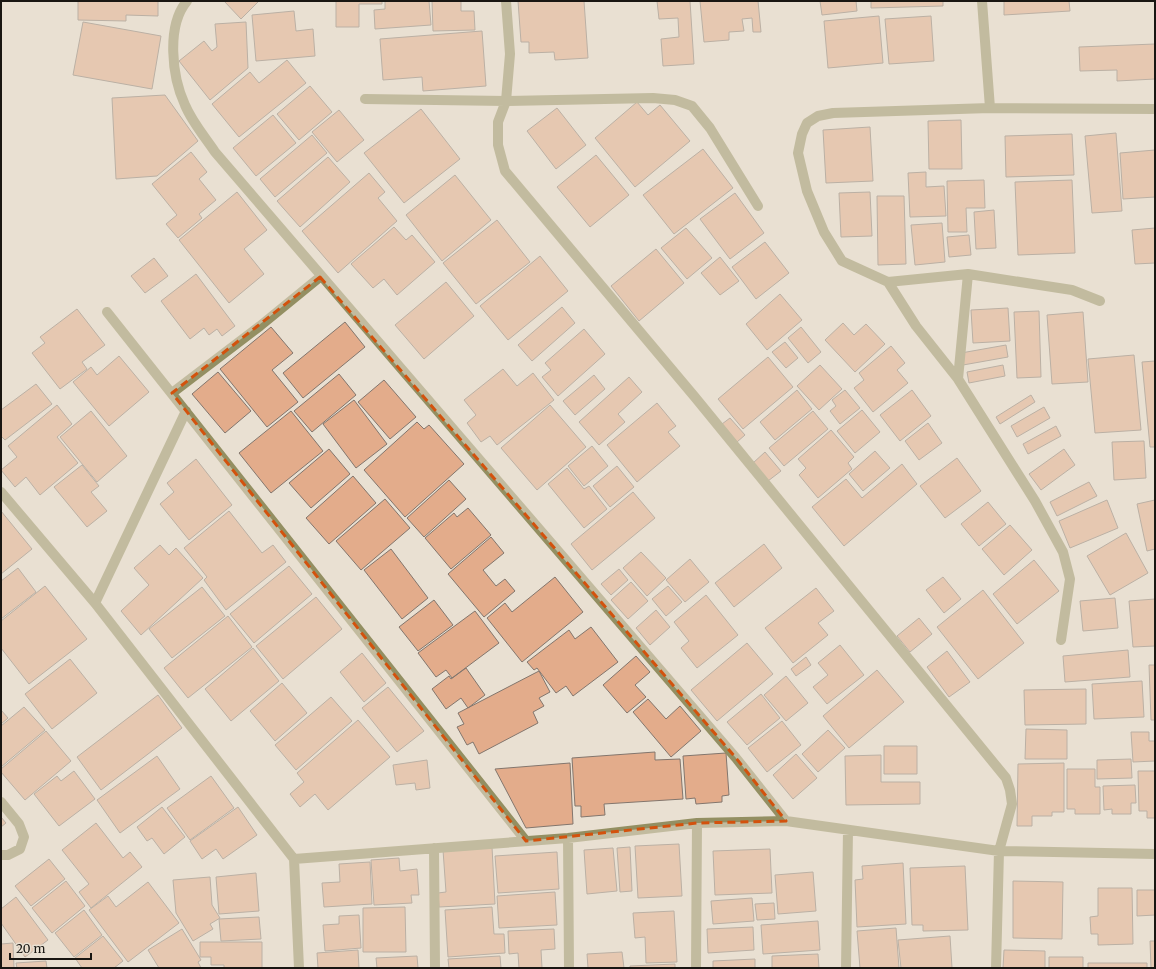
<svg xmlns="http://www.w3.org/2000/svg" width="1156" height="969" viewBox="0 0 1156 969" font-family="Merriweather,serif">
	<rect width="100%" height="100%" fill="#e9e0d2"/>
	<path fill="#e3ac8b" stroke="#83766d" d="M78,1H158V16L126,15V21L78,20Z
		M224,1H259L241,19Z
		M336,1H382V4H359V27H336Z
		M385,1H429L431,25L375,29L374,10L385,9Z
		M432,1H461V11H474L475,30L433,31Z
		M518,1H584L588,58L555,60L554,52L529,53V42H521Z
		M657,1H690L694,64L663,66L661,39L679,37L678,18L659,19Z
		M700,1H758L761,32H753L752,18L742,19L744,31L729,32V40L704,42Z
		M820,1H856L857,11L822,15Z
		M871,1H943V6L871,8Z
		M1004,1H1069L1070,11L1004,15Z
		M294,11L296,31L313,29L315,56L256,61L252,15Z
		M879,16L883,63L828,68L824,21Z
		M931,16L934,61L889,64L885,19Z
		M83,22L161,36L152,89L73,75Z
		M246,22L248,68L210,100L179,61L204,41L212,51L217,47L215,24Z
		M482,31L486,86L423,91L422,77L383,80L380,39Z
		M1155,44V79L1117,81V70L1080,71L1079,47Z
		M287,60L306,83L239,137L212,104L250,72L259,83Z
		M310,86L332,112L299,140L277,114Z
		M165,95L198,141L157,176L116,179L112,98Z
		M637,102L648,115L660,105L690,141L635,187L595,138Z
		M557,108L586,145L556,169L527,131Z
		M421,109L460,159L404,203L364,153Z
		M339,110L364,140L337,162L312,132Z
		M273,115L296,143L256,176L233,148Z
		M961,120L962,169H929L928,121Z
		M870,127L873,181L826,183L823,130Z
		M1116,133L1122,211L1092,213L1085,136Z
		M1072,134L1074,175L1006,177L1005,136Z
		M312,135L327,153L275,197L260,179Z
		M703,149L733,188L674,234L643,195Z
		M1155,150V197L1123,199L1120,153Z
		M191,152L207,172L199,179L216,200L199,214L202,218L178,238L166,224L177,215L152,184Z
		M596,155L629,195L590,227L557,187Z
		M328,157L350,182L300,227L277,201Z
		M926,172V187L944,186L946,216L910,217L908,173Z
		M369,173L385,192L378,198L397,221L338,273L302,231Z
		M455,175L491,220L442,261L406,215Z
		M984,180L985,208H966L967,232H948L947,181Z
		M1072,180L1075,253L1018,255L1015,182Z
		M237,192L267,230L244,249L264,274L229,303L179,240Z
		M870,192L872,236L841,237L839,193Z
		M735,193L764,233L730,259L700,219Z
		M877,196H904L906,264L878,265Z
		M994,210L996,248L976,249L974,212Z
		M497,220L530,262L476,304L443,263Z
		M942,223L945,262L915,265L911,225Z
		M394,227L406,240L412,235L435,262L397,295L384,279L373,288L351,264Z
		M686,228L712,258L687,279L661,248Z
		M1155,228V263L1135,264L1132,230Z
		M969,235L971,255L949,257L947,237Z
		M765,242L789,273L756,299L732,267Z
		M656,249L684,283L639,321L611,286Z
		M540,256L568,291L508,340L480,306Z
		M720,257L739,281L720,295L701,273Z
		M154,258L168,276L145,293L131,276Z
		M196,274L235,326L222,336L217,329L209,335L204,328L190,339L161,301Z
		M446,282L474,316L424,359L395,325Z
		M780,294L802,320L767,350L746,324Z
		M562,307L575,323L532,361L518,345Z
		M1008,308L1010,341L973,343L971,310Z
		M77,309L105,345L82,362L87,369L60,389L32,353L45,343L40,337Z
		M1039,311L1041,377L1017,378L1014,312Z
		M1083,312L1088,382L1052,384L1047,315Z
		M345,322L365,347L303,398L283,373Z
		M843,323L854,335L866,324L885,344L855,372L825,340Z
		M271,327L293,353L272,370L298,402L267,427L220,369Z
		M801,327L821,352L808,363L788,338Z
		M584,329L605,354L558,396L542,377L551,370L545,363Z
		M785,342L798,358L786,368L772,352Z
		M1006,345L1008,357L963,365L961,353Z
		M891,346L905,363L897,370L908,383L873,412L854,388L864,380L859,373Z
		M1134,355L1141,430L1095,433L1088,359Z
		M119,356L149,392L109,426L73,382L91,367L97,375Z
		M768,357L793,387L743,429L718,399Z
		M1155,361V447H1150L1142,362Z
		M820,365L842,389L819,410L797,386Z
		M1003,365L1005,376L969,383L967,372Z
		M503,369L517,386L533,373L554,400L497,445L490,436L481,442L467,423L476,415L464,400Z
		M218,372L251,411L225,433L192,394Z
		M339,374L356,395L312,432L294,411Z
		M594,375L605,389L575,415L563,401Z
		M629,377L642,392L618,414L625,422L599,445L579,422Z
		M384,380L416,417L390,439L358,402Z
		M36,384L52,404L5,440L1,436V410Z
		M797,390L812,409L775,440L760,422Z
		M845,390L860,408L840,424L830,411L836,406L832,400Z
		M912,390L931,416L900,441L880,415Z
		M1031,395L1035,402L1000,424L996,417Z
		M354,400L387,444L356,468L323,424Z
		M657,403L676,426L668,432L680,446L637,482L607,445Z
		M57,405L72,424L57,437L78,463L40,495L26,477L15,487L1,470L17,457L8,446Z
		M550,405L586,447L537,490L501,448Z
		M1044,407L1050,418L1017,437L1011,426Z
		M862,410L880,432L855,453L837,431Z
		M91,411L127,456L97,482L60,437Z
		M291,411L323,451L271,493L239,453Z
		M813,411L828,429L784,466L769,448Z
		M730,418L745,435L737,442L722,424Z
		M417,422L424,429L429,425L464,464L405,517L364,470Z
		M928,423L942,443L919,460L905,441Z
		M1056,426L1061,436L1028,454L1023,444Z
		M831,430L854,457L848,463L852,469L818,498L799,475L806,468L798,459Z
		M1144,441L1146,478L1114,480L1112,442Z
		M592,446L608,466L584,486L568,466Z
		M329,449L350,474L311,508L289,483Z
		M1064,449L1075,465L1041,490L1029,474Z
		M875,451L890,468L863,491L849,474Z
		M765,452L781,471L768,481L753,463Z
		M957,458L981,491L945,518L920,486Z
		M196,459L232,505L189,540L160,504L174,492L167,483Z
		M902,464L917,484L844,546L812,507L846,479L862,498Z
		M82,465L99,486L91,492L107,511L87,527L54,487Z
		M617,466L634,487L610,507L593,486Z
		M567,468L584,489L589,486L607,509L584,528L548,484Z
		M353,476L376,503L329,544L306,518Z
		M449,480L466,499L424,537L407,518Z
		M1089,482L1097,496L1057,516L1050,502Z
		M633,492L655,518L592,570L571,544Z
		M385,499L410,528L361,570L336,541Z
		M1107,500L1118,528L1070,548L1059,521Z
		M1155,500V549L1147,551L1137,504Z
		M988,502L1006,524L979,546L961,524Z
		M468,508L491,535L451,569L425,538L454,513L457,517Z
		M1,511L32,549L1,574Z
		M229,511L262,553L273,545L286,562L226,610L204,580L207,577L184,548Z
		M1010,525L1032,550L1004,575L982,549Z
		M1126,533L1148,573L1110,595L1087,556Z
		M491,537L504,553L483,570L496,586L505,579L515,591L484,617L448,574Z
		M764,544L782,568L734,607L715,583Z
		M160,545L169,555L176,548L203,578L141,635L121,611L149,585L134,568Z
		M391,549L428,598L402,619L364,570Z
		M641,552L666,578L647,596L623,568Z
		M690,559L709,582L685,602L666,580Z
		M1034,560L1059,591L1017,624L993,594Z
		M289,566L312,594L254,643L230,614Z
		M18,568L36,592L1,619V581Z
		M619,569L628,580L611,595L601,584Z
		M555,577L583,612L522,662L487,618L505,603L512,612Z
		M943,577L961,599L944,613L926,590Z
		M631,582L648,601L628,619L611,600Z
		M45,586L87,639L29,684L1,648V621Z
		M668,586L682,602L666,616L652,599Z
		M202,587L225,616L172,658L149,629Z
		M816,588L834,611L818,623L828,635L793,663L765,628Z
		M983,590L1024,643L978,679L937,627Z
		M706,595L738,635L697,668L681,648L689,641L674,622Z
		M316,597L342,629L283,679L256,646Z
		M1115,598L1118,628L1083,631L1080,601Z
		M1155,599V646L1133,647L1129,601Z
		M434,600L453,625L418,651L399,627Z
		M656,610L670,627L650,645L636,628Z
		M475,611L499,643L452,678L446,670L436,677L418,653Z
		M228,616L252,647L188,698L164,668Z
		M919,618L932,634L910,652L897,636Z
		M591,627L618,662L573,696L566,686L556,693L537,668L534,670L527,662L569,630L575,639Z
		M747,643L773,674L717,721L691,690Z
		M840,645L864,675L827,704L813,687L828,675L818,663Z
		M253,648L279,681L231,721L205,689Z
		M1128,650L1130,677L1065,682L1063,656Z
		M947,651L970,682L949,697L927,667Z
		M362,653L386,683L364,702L340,672Z
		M636,656L650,672L635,685L646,697L627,713L603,685Z
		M806,657L811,665L796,676L791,669Z
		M70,659L97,693L52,729L25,694Z
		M1149,665H1155V720H1151Z
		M466,668L485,695L468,708L461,698L446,709L432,689L449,676L451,679Z
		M877,670L904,702L849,748L823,716Z
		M539,671L550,692L539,698L544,706L533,712L538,723L479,754L473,742L467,745L457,727L464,724L458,713Z
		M786,676L808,703L786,721L764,695Z
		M1142,681L1144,717L1094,719L1092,684Z
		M282,683L307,713L275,741L250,711Z
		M388,687L424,731L397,752L362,708Z
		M1086,689V724L1025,725L1024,690Z
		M761,694L780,718L747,745L727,722Z
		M158,695L182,728L101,790L77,757Z
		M331,697L352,721L296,770L275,745Z
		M648,699L666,719L680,706L701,731L671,757L633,712Z
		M24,707L45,730L1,767V726Z
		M1,710L8,718L1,724Z
		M358,720L390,757L328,810L315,794L300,807L290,794L304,782L297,773Z
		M782,721L801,745L767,772L748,748Z
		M1026,729L1067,730V759H1025Z
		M828,730L845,748L818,772L802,754Z
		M46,731L71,761L25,800L1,772V769Z
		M1131,732H1149V741H1155V761L1133,762Z
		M884,746H917V774H884Z
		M655,752V760L680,759L683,799L604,804L605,815L581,817V806H575L572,758Z
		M726,753L729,795L722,796V802L696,804L695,798L686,799L683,756Z
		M796,754L817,778L793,799L773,775Z
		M881,755V782H920V804L846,805L845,756Z
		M157,756L180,789L120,833L97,800Z
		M1131,759L1132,778L1097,779V760Z
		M427,760L430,788L416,790L415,783L396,785L393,765Z
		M570,763L573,824L526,828L495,769Z
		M1064,763V812H1052V816H1032V826H1017L1018,764Z
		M1067,769H1095V787H1100V814H1075V809H1067Z
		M74,771L95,799L59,826L34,794L57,776L61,781Z
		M1138,771H1155V818H1147V811H1139Z
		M211,776L234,808L190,840L167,808Z
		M1135,785L1136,803H1131V814H1112V809L1104,810L1103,786Z
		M162,807L185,837L164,854L152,838L147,841L137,827Z
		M238,807L257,835L223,859L216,849L202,859L190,841Z
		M1,817L6,823L1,827Z
		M96,823L123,858L130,852L142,867L91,908L79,892L89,884L62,850Z
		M679,844L682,896L638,898L635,846Z
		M492,847L495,904L439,907L438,893L446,892L443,850Z
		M630,847L632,891L620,892L617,848Z
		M613,848L617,891L587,894L584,850Z
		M770,849L772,893L715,895L713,851Z
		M557,852L559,889L498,893L495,856Z
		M399,858L400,871L417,869L419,895H411L412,903L374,905L371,860Z
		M49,859L65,879L31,906L15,886Z
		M370,862L372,904L324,907L322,883L340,882L339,864Z
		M903,863L906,924L857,927L855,880L863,879L862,866Z
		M965,866L968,930L923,931V925H912L910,868Z
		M813,872L816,911L778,914L775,875Z
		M256,873L259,911L219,914L216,877Z
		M210,877L212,905L220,918L210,924L213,929L193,941L176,913L173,880Z
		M66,881L85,906L52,933L32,908Z
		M1013,881L1063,882L1062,939L1013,938Z
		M148,882L179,923L128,962L89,910L108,896L116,907Z
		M1098,888H1132L1133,944L1098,945V934H1091L1090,917L1098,916Z
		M1137,890H1155V915L1137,916Z
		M555,892L557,925L499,928L497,896Z
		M16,897L48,940L25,957L1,923V909Z
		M752,898L754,921L713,924L711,901Z
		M774,903L775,919L757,920L755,904Z
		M405,907L406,952H363V908Z
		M492,907L494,934H504L505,953L448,957L445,910Z
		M84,910L102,935L74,957L55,933Z
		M674,911L677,962L646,963L645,937L635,938L633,913Z
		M359,915L361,948L325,951L323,925L339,924V916Z
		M259,917L261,939L221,941L219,919Z
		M818,921L820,950L763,954L761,925Z
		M753,927L754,950L708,953L707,929Z
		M896,928L899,968H860L857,931Z
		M182,929L201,960L198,962L201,968H159L148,950Z
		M554,929L555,949L541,950L542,968H519L518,953L509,954L508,931Z
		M103,936L123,961L114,968H82L75,958Z
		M950,936L952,968H901L898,940Z
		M1150,941H1155V968H1151Z
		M200,942H262V968H224V965H211V957H200Z
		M13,943L14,968H1V944Z
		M358,950L359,968H318L317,953Z
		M1004,950L1045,951V968H1003Z
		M622,952L624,968H588L587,954Z
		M818,954L819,968H772V956Z
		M417,956L418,968H377L376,958Z
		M500,956L501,968H449L448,959Z
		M1049,957H1083V968H1049Z
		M755,959V968H713V961Z
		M46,961L47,968H17L16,963Z
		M1088,963H1147V968H1088Z
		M675,964V968H630V966Z"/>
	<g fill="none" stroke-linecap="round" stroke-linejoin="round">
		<path stroke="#938f62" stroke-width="10" d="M187,1C166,26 172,77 185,105C192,122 205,137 215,152L736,758L786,821
			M506,1L510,54L506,101L498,122V145L505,171L694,396L1006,778L1010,790L1012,804L999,851L996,968
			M982,1L990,108L833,113L818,116L807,123L802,134L798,153L807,191L824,232L842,261L888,282L968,274L1072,290L1100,301
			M365,99L506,101L653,98L675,100L692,106L710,128L758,206
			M990,108L1155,109
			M888,282L916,326L958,379L1035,501L1063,552L1070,579L1061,640
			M107,312L526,841
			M958,379L968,274
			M172,393L260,326L320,277
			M1,492L95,603L294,859L299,968
			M95,603L186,411
			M1,802L19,824L24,837L20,849L8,855H1
			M568,838L569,968
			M434,848L435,968
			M294,859L568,838L697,823L786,821L999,851L1155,854
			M696,968L697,823
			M846,968L848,830"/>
	</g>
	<path d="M0 0H1156V969H0ZM320,277L736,758L786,821L697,823L526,841L172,393Z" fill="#e9e0d2" fill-opacity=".55" fill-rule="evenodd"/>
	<path fill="none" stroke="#d3520d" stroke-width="3" stroke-dasharray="8 5" stroke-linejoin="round" d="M320,277L736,758L786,821L697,823L526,841L172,393Z"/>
	<rect width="1156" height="969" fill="none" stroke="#191612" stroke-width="4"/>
	<path d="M10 953v6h81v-6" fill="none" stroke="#191612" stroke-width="2"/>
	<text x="16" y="953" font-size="12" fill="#191612" stroke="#e9e0d2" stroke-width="3" paint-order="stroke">20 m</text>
</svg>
